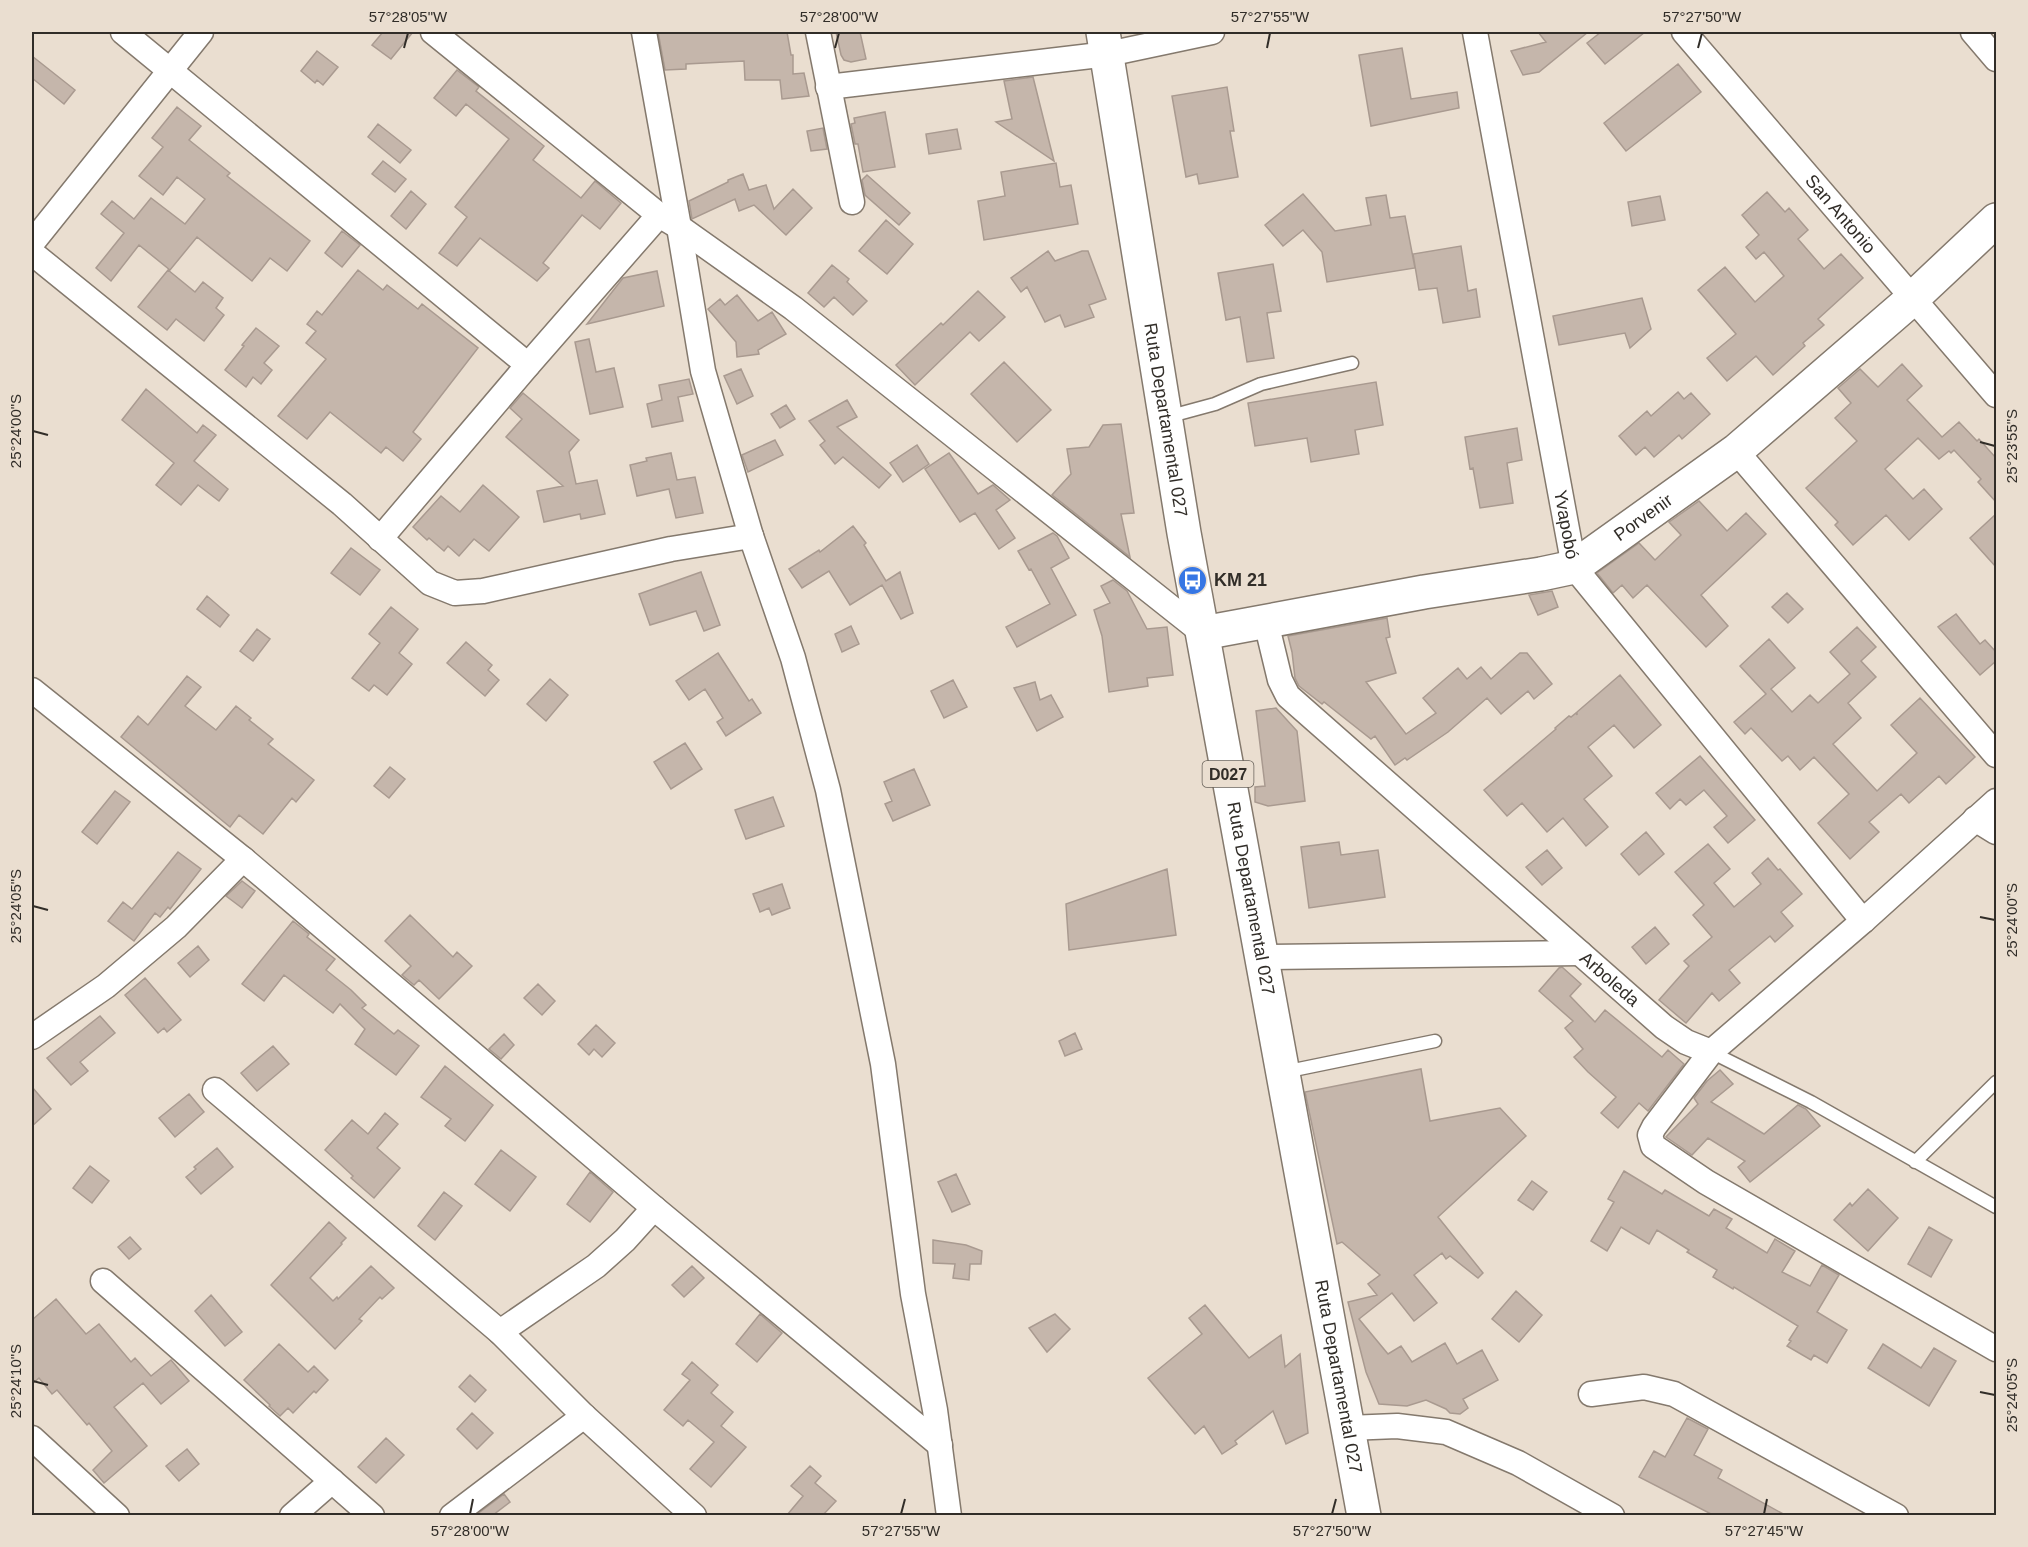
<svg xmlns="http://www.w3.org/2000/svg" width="2028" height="1547" viewBox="0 0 2028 1547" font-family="Arial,sans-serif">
	<rect width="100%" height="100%" fill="#eaded0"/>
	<path fill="#c5b6ab" stroke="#a99a90" stroke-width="1.5" d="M383,32H413L391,59L372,45Z
		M658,32H787L791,55H793V74L804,73L809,96L782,99L780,80H745L744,61L686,64V69L665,70Z
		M836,32H860L866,59L851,62L844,60L841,55Z
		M1538,32H1588L1539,72L1523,75L1511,51L1546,42Z
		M1601,32H1645L1605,64L1587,43Z
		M1402,48L1411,99L1457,92L1459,108L1371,126L1359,55Z
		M317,51L338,67L323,85L317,80L315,83L301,71Z
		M32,56L75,90L64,104L32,78Z
		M1678,64L1701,92L1626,151L1604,123Z
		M457,70L479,87L476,91L544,146L533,160L581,198L595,181L621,203L600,229L582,215L543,263L549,268L537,281L480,238L457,266L439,253L467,217L455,207L509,139L466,104L456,116L434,98Z
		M1033,77L1054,161L996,122L1012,119L1004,81Z
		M1227,87L1234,131H1230L1238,177L1199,184L1197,174L1186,177L1172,96Z
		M177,107L201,126L189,140L230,173L227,176L310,241L287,271L270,258L252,281L197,237L170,270L139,245L111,281L96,268L124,233L101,214L112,201L134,219L151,198L185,224L205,199L177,177L163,195L139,176L163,147L152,138Z
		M885,112L895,167L863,172L858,144H855L851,124L855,123L854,118Z
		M378,124L411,150L400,163L368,137Z
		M823,128L827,149L811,151L807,131Z
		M957,129L961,149L929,154L926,134Z
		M383,161L406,179L395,192L372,174Z
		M1056,163L1060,187L1071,185L1078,224L984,240L978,201L1005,196L1001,172Z
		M743,174L749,190L766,185L774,209L793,189L812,208L786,235L754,205L739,211L735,199L692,219L689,201L728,182V180Z
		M867,175L910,213L899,225L865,195L862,180Z
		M411,191L426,204L406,229L391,216Z
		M1767,192L1785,212L1789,208L1808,230L1798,239L1824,269L1841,254L1863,278L1818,319L1824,325L1803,343L1805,346L1773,375L1756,356L1727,381L1707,358L1736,334L1698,290L1725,267L1755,302L1784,276L1764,252L1756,259L1746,247L1759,235L1742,215Z
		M1303,194L1335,231L1371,225L1366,198L1386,195L1390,218L1405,216L1415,268L1327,282L1322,252L1303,230L1283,246L1265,225Z
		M1660,196L1665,220L1632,226L1628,202Z
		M886,220L913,244L887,274L859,251Z
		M342,231L360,245L342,267L325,253Z
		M1461,246L1468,291L1476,289L1480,317L1443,323L1437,288L1419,290L1413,254Z
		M1048,251L1055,261L1082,251H1088L1106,299L1089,305L1094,317L1065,327L1060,315L1045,322L1027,287L1021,292L1011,278Z
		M1273,264L1281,311L1267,313L1274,358L1247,362L1240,317L1226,320L1218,273Z
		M832,265L849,279L847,282L867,301L853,315L834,297L824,307L808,293Z
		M168,270L195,292L203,282L223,298L216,308L224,315L204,341L176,319L167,330L138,307Z
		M358,270L383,290L387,285L418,309L422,304L478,348L413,432L421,439L403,461L386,447L381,453L330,412L307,439L278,416L326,359L306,343L316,331L307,324L317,311L322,315Z
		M657,271L664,306L587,324L623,278Z
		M978,291L1005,317L979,341L970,332L915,385L896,365L941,323L943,325Z
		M737,295L758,321L772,312L786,334L758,350L759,354L737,357L736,342L708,309L720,299L725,305Z
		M1642,298L1651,329L1630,348L1625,333L1559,345L1553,316Z
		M256,328L279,346L264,363L272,370L261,384L253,377L246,387L225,370L244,346L242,345Z
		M589,339L596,372L614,368L623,407L590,414L575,342Z
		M1004,362L1051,410L1017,442L971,394Z
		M1902,364L1922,386L1907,400L1942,437L1959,422L1977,441L1979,439L1996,458V502L1978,482L1981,479L1954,450L1951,453L1949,451L1939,459L1918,438L1885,469L1913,499L1924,489L1942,509L1909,540L1886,515L1853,545L1835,525L1838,522L1806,488L1857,441L1835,418L1851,403L1838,388L1860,369L1878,387Z
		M741,369L753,396L737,404L724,376Z
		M689,379L693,394L678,397L683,421L652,427L647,404L662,400L659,385Z
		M1376,382L1383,425L1355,430L1359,454L1311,462L1307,438L1255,446L1248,403Z
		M146,389L197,433L203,425L216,435L194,461L228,489L219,501L198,485L181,505L156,485L174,463L122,420Z
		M1678,392L1684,399L1691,393L1710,414L1682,439L1679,435L1654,457L1645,447L1636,455L1619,436L1647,411L1651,416Z
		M523,393L579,440L569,452L576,484L597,480L605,514L581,519L580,514L544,522L537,491L563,486L506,437L522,419L510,408Z
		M847,400L857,417L837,427L891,475L879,488L843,457L835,464L820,445L825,441L809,421Z
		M786,405L795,419L780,428L771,414Z
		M1121,424L1134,513L1121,514L1130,557L1052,495L1071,474L1067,449L1089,447L1103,425Z
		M1517,428L1522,460L1507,463L1513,503L1480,508L1473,468L1470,469L1465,437Z
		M775,440L783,455L748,472L742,455Z
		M917,445L929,464L903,482L890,463Z
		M671,453L677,480L695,477L703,513L676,518L669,489L637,496L630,465L647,461L646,458Z
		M949,453L978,494L993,485L1010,500L996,510L1015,538L999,549L975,513L960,522L925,469Z
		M483,485L519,517L489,551L474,539L459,556L448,546L444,551L429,538L427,540L413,527L441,496L460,512Z
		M1699,501L1727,531L1746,513L1766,534L1701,595L1728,626L1706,647L1647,585L1633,598L1622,585L1613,593L1597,573L1639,543L1655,560L1681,535L1669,522Z
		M1996,514V567L1970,538Z
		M853,526L866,543L864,545L886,581L900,572L913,613L901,619L882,585L850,605L829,571L802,588L789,569L819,550L820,552Z
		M1053,533L1057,536L1069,558L1051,568L1076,615L1017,647L1006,627L1050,604L1031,569L1029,570L1018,551Z
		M351,548L380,570L360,595L331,573Z
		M701,572L720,625L704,631L696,611L650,625L639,594Z
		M1113,580L1127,591L1147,629L1167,627L1173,675L1147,678L1148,686L1109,692L1102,636L1094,610L1110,603L1101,586Z
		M1552,591L1558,607L1538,615L1529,595Z
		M1787,593L1803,609L1788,623L1772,607Z
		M207,596L229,615L220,627L197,609Z
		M391,607L418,629L399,653L412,664L387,695L374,685L369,691L352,678L380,643L369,634Z
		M1956,614L1980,644L1985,640L1996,652V661L1980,675L1938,627Z
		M1387,618L1390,637L1386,638L1396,673L1366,682L1406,734L1436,713L1423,698L1458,668L1467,679L1481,667L1491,679L1520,653H1527L1552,684L1534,699L1528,691L1501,714L1487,698L1448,732L1407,760L1405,758L1395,765L1375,736L1371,739L1324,702L1322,704L1299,686L1295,678L1292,652L1288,636Z
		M851,626L859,644L842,652L835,634Z
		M1857,627L1876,647L1861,661L1876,677L1848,703L1861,718L1833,744L1877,791L1917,753L1891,725L1920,698L1975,757L1946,784L1939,776L1909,803L1901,794L1869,822L1879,832L1850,859L1818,823L1849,794L1814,757L1800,770L1788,756L1782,761L1751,728L1745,734L1734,722L1766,694L1740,666L1769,639L1795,668L1771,689L1792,712L1810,695L1818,703L1850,674L1830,652Z
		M257,629L270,639L253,661L240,651Z
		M466,642L492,665L488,670L499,680L485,696L447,663Z
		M718,653L749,701L752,699L761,713L726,736L717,722L723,718L705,689L689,700L676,681Z
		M1620,675L1661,725L1634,748L1614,725L1588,747L1612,776L1584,799L1608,827L1586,846L1563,818L1547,832L1522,803L1507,816L1484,790L1556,729L1555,728L1569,716L1571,717L1576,713L1577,715V712Z
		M187,676L201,687L185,706L216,730L236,706L251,718L249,720L273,739L268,744L314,780L296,802L292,798L263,834L239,815L230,827L121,737L138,716L148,725Z
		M550,679L568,695L546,721L527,704Z
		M953,680L967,707L944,718L931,691Z
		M1035,682L1040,700L1051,695L1063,717L1037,731L1014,688Z
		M1276,708L1297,731L1305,801L1268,806L1255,802V787L1265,786L1256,711Z
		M685,743L702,769L671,789L654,762Z
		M1700,756L1755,820L1728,843L1714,827L1727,816L1704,790L1686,805L1680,799L1670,809L1656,793Z
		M390,767L405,779L389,798L374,786Z
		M914,769L930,805L893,821L885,804L892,801L884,782Z
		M115,791L130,802L97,844L82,832Z
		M773,797L784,826L746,839L735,810Z
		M1646,832L1664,854L1639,875L1621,854Z
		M1339,842L1341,855L1378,850L1385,897L1309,908L1301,847Z
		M1708,844L1730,869L1714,883L1734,907L1761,884L1752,873L1768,858L1778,870L1780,869L1802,894L1781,912L1793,926L1775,942L1770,936L1729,970L1740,983L1719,1001L1712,993L1686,1023L1659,1000L1689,966L1684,961L1712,937L1693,915L1704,905L1675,872Z
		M1547,850L1562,868L1542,885L1526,867Z
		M178,852L201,869L170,909L168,907L160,917L155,913L134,941L108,921L123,902L132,909Z
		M1167,869L1176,935L1069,950L1066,904Z
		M242,881L255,891L242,908L226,896Z
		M782,884L790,908L772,915L769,908L760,912L753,894Z
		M410,915L453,957L457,952L472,966L439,999L419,980L414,985L402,975L411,966L385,941Z
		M293,921L309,934L307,937L335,959L326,970L351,990L366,1005L362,1008L394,1034L398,1030L419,1046L396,1075L355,1044L365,1029L340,1004L333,1013L284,975L264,1001L242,984Z
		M1655,927L1669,944L1646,964L1632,947Z
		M198,946L209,960L190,977L178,963Z
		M1562,967L1581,984L1570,996L1595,1022L1605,1010L1662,1057L1668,1050L1684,1064L1648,1111L1639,1103L1618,1128L1601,1113L1616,1097L1588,1072L1574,1057L1583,1049L1565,1028L1573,1021L1539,991L1559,968Z
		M145,978L181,1020L167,1032L164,1028L158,1033L125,995Z
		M538,984L555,1001L542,1015L524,998Z
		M100,1016L115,1033L80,1062L88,1071L71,1085L47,1058Z
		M596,1025L615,1043L602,1057L594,1049L589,1055L578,1044Z
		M1075,1033L1082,1049L1065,1056L1059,1041Z
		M504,1034L514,1045L501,1059L489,1049Z
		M273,1046L289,1064L257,1091L241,1073Z
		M445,1066L493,1105L465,1141L445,1126L451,1119L421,1097Z
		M1421,1069L1430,1121L1500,1108L1526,1136L1438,1217L1483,1273L1478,1278L1450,1256L1446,1259L1442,1253L1414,1275L1437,1303L1414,1321L1392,1293L1359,1319L1388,1354L1401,1346L1412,1362L1445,1343L1457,1364L1482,1350L1498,1380L1463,1399L1468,1408L1460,1414L1450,1413L1446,1409L1426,1400L1407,1406L1379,1404L1366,1372L1348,1302L1377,1295L1368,1284L1380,1275L1342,1242L1337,1244L1305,1092Z
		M1720,1070L1733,1084L1711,1102L1764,1134L1798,1105L1806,1109L1820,1126L1750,1182L1738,1167L1745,1161L1708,1138L1692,1155L1666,1137L1698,1104L1694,1098L1707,1081Z
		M32,1087L51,1109L32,1126Z
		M189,1094L204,1112L175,1137L159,1118Z
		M385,1113L398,1124L377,1148L400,1168L374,1198L351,1178L353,1176L325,1150L352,1120L368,1134Z
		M217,1148L233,1167L201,1194L186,1177L196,1169L194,1167Z
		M501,1150L536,1177L510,1211L475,1184Z
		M90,1166L109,1181L92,1203L73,1188Z
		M1624,1171L1662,1194L1665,1190L1709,1216L1714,1209L1732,1219L1726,1228L1767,1253L1775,1239L1795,1251L1782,1272L1810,1286L1822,1265L1839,1275L1817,1312L1847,1330L1827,1363L1814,1355L1811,1360L1787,1346L1791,1341L1789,1340L1798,1326L1734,1287L1733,1289L1713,1277L1717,1270L1687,1252L1689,1250L1657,1230L1649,1244L1621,1227L1607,1251L1591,1241L1614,1202L1608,1199Z
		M590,1172L613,1192L590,1222L567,1204Z
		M956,1174L970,1204L952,1212L938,1182Z
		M1532,1181L1547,1192L1533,1210L1518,1200Z
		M1868,1189L1898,1218L1868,1251L1834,1220L1850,1203L1852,1206Z
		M444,1192L462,1206L435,1240L418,1226Z
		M329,1222L346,1238L341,1243L342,1244L310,1278L333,1301L337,1297L338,1299L371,1266L394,1288L382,1299L380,1297L359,1319L362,1321L335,1349L271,1285Z
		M1929,1227L1952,1240L1931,1277L1908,1264Z
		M130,1237L141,1249L129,1259L118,1247Z
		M933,1240L966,1245L982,1251L981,1264H970L969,1280L953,1278L955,1264L933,1263Z
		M692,1266L704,1278L684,1297L672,1285Z
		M1516,1291L1542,1315L1519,1342L1492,1319Z
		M211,1295L242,1332L225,1346L195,1311Z
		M56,1299L86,1334L99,1324L131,1362L135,1358L151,1376L171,1360L189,1381L161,1404L143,1383L114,1407L147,1446L104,1483L93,1470L112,1451L89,1423L87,1425L57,1390L52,1394L39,1378L32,1384V1320Z
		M1205,1305L1249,1358L1281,1335L1285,1367L1300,1354L1308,1433L1286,1444L1273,1411L1235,1441L1237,1444L1222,1454L1204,1426L1195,1434L1148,1378L1202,1334L1189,1318Z
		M760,1314L782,1333L757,1362L736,1344Z
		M1055,1314L1070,1329L1047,1352L1029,1328Z
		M279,1344L308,1372L314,1366L328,1380L316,1393L314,1391L293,1413L288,1408L280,1416L269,1406L270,1405L244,1380Z
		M1883,1344L1921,1368L1934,1348L1956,1361L1929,1406L1868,1368Z
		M692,1362L718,1385L711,1393L733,1412L721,1426L746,1447L711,1487L690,1469L714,1442L688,1420L683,1426L664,1410L690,1380L682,1374Z
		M470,1375L486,1390L475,1402L459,1387Z
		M472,1413L493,1433L477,1449L457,1429Z
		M1687,1418L1708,1429L1694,1455L1722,1470L1718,1478L1785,1515H1713L1639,1477L1654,1451L1665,1457Z
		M386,1438L404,1455L376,1483L358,1467Z
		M187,1449L199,1464L179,1481L166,1466Z
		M810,1466L821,1476L815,1483L836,1501L823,1515H787L803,1496L791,1486Z
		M504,1494L510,1502L493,1515H476Z"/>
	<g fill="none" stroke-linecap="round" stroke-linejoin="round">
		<defs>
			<path id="lane" d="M1167,417L1215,404L1261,384L1352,363
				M1711,1052L1811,1102L1996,1207
				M1284,1072L1435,1041
				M1915,1162L1996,1082"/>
			<g id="street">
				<path d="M123,32L528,365"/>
				<path d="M433,32L659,215L679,227L793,308L1203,633"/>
				<path d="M644,32L679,227L703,371L751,536L793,658L828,790L883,1064L913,1294L935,1410L949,1516"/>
				<path d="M818,32L852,202"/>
				<path id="s1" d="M1475,32L1574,567L1863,921"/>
				<path id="s2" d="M1684,32L1996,395"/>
				<path d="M1973,32L1996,59"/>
				<path d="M828,87L1108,54L1212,32"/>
				<path d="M32,243L201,32"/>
				<path d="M32,253L342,504L430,583L455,593L483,591L671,549L751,536"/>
				<path d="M1736,451L1996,755"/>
				<path d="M380,539L528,365L659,215"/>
				<path id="s3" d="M1266,622L1280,680L1288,696L1664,1027L1686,1042L1711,1052L1863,921L1996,801"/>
				<path d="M32,690L243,859L654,1208L940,1445"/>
				<path d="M1975,819L1996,832"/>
				<path d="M1261,957L1580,953"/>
				<path d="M32,1037L106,986L176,927L243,859"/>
				<path d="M1711,1052L1654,1127L1650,1135L1653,1146L1706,1182L1996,1349"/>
				<path d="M215,1090L500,1332L584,1416L694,1516"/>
				<path d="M103,1281L372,1516"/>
				<path d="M500,1332L596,1266L625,1240L654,1208"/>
				<path d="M1591,1394L1644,1387L1674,1394L1896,1516"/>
				<path d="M1348,1428L1397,1426L1446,1432L1518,1463L1612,1516"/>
				<path d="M32,1438L117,1516"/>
				<path d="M292,1516L332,1481"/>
				<path d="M452,1516L584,1416"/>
			</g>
			<g id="secondary">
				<path id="s4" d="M1203,633L1424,592L1541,574L1574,567L1736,451L1912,299L1996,220"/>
			</g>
			<g id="primary">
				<path id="s5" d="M1103,32L1184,533L1364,1516"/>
			</g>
		</defs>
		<use href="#lane" stroke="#84796d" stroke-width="15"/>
		<use href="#street" stroke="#84796d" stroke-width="27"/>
		<use href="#secondary" stroke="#84796d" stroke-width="36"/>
		<use href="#primary" stroke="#84796d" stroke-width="36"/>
		<use href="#lane" stroke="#fff" stroke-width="12"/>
		<use href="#street" stroke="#fff" stroke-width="24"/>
		<use href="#secondary" stroke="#fff" stroke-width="33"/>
		<use href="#primary" stroke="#fff" stroke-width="33"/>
	</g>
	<path fill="none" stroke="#312d28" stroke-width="2" d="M404,48L408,33M835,48L839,33M1267,48L1270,33M1698,48L1702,33M33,431L48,435M1980,442L1995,446M33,906L48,910M1980,917L1995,920M33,1381L48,1385M1980,1392L1995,1395M470,1514L473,1499M901,1514L905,1499M1332,1514L1336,1499M1764,1514L1767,1499"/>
	<defs>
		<symbol id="bus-disc" viewBox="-11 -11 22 22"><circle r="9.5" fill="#3676e4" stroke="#eaded0"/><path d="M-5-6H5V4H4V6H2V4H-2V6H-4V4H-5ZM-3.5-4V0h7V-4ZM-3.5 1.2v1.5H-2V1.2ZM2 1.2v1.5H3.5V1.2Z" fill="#fff"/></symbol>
	</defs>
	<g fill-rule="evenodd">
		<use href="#bus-disc" x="1176" y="564" width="33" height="33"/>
	</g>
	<g text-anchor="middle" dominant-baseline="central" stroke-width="6" stroke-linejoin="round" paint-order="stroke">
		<rect fill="#eaded0" stroke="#68625a" stroke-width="1.5" x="1202.5" y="761" width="51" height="26" rx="4.5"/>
		<g font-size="16" font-weight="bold" fill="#312d28">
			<text x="1228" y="774">D027</text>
		</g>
		<g font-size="18" fill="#312d28" stroke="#eaded0">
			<text stroke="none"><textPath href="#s2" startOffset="240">San Antonio</textPath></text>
			<text stroke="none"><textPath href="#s5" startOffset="393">Ruta Departamental 027</textPath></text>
			<text stroke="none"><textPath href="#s4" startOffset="462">Porvenir</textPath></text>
			<text stroke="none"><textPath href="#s1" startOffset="501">Yvapobó</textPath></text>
			<text stroke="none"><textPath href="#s5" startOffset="879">Ruta Departamental 027</textPath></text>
			<text stroke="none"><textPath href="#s3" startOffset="506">Arboleda</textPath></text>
			<text stroke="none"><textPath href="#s5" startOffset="1365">Ruta Departamental 027</textPath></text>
		</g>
		<g font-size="18" font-weight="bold" fill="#312d28" stroke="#eaded0" text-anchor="start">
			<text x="1214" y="580">KM 21</text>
		</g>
	</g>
	<rect width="2028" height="1547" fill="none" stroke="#eaded0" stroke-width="66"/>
	<rect x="33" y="33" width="1962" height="1481" fill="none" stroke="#312d28" stroke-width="2"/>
	<g font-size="15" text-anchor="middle" fill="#312d28">
		<text x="408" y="22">57°28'05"W</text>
		<text x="839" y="22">57°28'00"W</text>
		<text x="1270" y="22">57°27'55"W</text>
		<text x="1702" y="22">57°27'50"W</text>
		<text transform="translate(16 431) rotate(-90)" y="5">25°24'00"S</text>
		<text transform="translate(2012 446) rotate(-90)" y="5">25°23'55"S</text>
		<text transform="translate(16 906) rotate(-90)" y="5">25°24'05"S</text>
		<text transform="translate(2012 920) rotate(-90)" y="5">25°24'00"S</text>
		<text transform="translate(16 1381) rotate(-90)" y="5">25°24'10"S</text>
		<text transform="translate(2012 1395) rotate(-90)" y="5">25°24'05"S</text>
		<text x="470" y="1536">57°28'00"W</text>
		<text x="901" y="1536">57°27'55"W</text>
		<text x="1332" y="1536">57°27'50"W</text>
		<text x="1764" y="1536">57°27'45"W</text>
	</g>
</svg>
